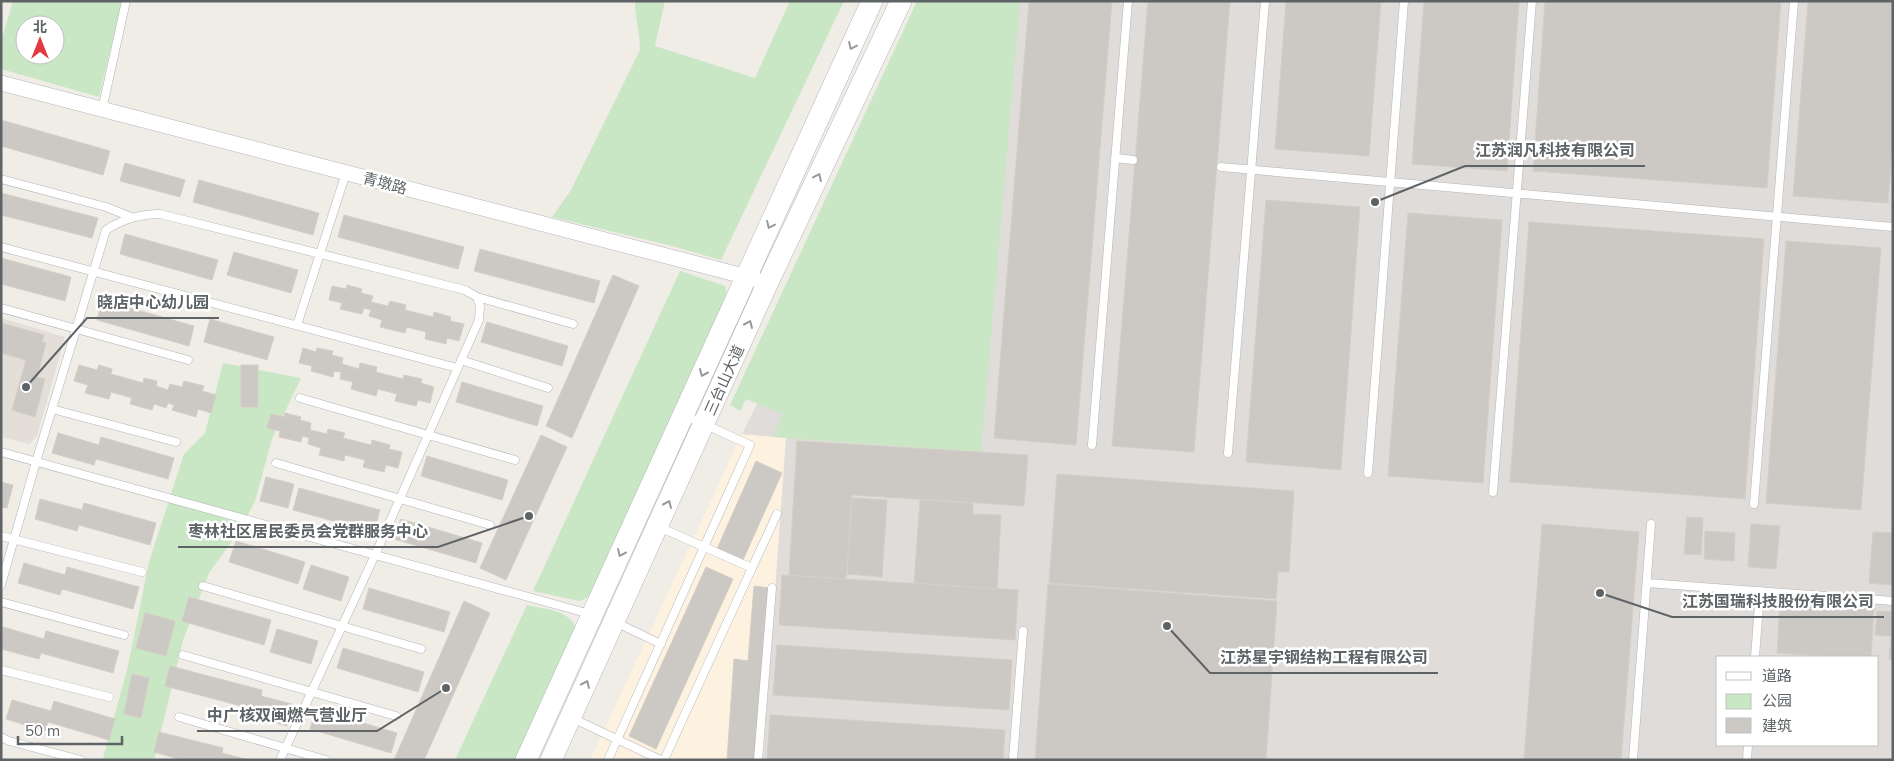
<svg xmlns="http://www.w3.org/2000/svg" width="1894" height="761" viewBox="0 0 1894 761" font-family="Mulish,'Noto Sans SC',sans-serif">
	<rect width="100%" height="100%" fill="#f0ede7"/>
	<path fill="#fdf2df" d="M742,434L786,438L763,760H590Z"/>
	<path fill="#dfdcd9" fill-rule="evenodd" d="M957,1H1893V760H763L786,438L742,434ZM1718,657H1878V745H1718Z"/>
	<path fill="#e3ded8" d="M1,318L65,337L37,436L29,444L1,437Z"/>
	<path fill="#c9e6c5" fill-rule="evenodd" d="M13,1H122L99,97L1,69V41ZM25,25H55V55H25Z
		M635,1H665L655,46L755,78L790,1H844L721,260L672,246L552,217L571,190L640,50C640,33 635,18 635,1Z
		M917,1H1020L981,452L773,437L783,414L746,399L740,411L730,405Z
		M680,271L725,286L727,296L593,595L580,601L533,591Z
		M223,363L301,378L272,439L255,501L240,530L209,573L183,640L154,760H111L103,758L128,666L149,562L184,454L205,433Z
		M527,605C542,609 570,610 575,627L517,760H455Z"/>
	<path fill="#ccc8c4" stroke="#d4cec5" d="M1029,1H1112L1076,445L994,438Z
		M1148,1H1230L1194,452L1112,446Z
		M1286,1H1381L1369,156L1275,149Z
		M1424,1H1519L1507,171L1412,164Z
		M1545,1H1781L1767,188L1533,171Z
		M1808,1H1893V137L1888,203L1793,196Z
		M1,120L110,151L103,175L1,146Z
		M125,163L185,180L180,197L120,181Z
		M199,180L319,213L313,235L193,202Z
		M1,193L98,218L92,238L1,215Z
		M1266,200L1360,207L1341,470L1246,462Z
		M1408,213L1502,220L1483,483L1388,476Z
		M344,215L464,247L458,269L338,237Z
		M1529,222L1764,239L1745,499L1510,482Z
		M125,234L218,260L212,280L120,254Z
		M1786,241L1881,248L1861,510L1766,503Z
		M480,249L600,281L594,303L474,271Z
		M234,252L298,270L291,293L227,275Z
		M1,258L71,277L65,301L1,284Z
		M613,275L639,286L572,438L546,426Z
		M347,285L362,289L361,293L373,296L371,302L388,306L390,301L406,305L405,310L433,317L434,312L451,317L450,321L464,324L459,341L447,338L446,344L425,339L426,332L407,327L405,333L380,327L382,320L369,316L371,310L364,308L362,314L340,309L342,303L329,300L332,286L346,289Z
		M102,300L194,326L189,346L97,320Z
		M210,319L274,337L267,360L204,342Z
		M487,322L568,346L562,366L481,342Z
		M1,323L44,335L42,342L46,343L37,377L45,379L35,417L12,410L26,360L1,353Z
		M303,348L316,352L317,348L333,351L332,355L343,358L342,364L359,369L360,363L377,367L376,372L403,379L404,375L422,379L421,383L434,387L430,403L418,400L416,406L395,401L397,394L378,389L376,396L351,389L353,382L340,379L341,372L334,371L333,377L311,371L312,366L299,363Z
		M79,365L97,370L99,365L112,369L111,374L143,383L144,378L157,381L156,386L168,390L170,384L182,387L184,381L204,386L202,391L216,395L211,413L198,409L196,417L172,410L174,405L168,403L166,408L154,404L152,410L130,404L132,398L111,392L109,399L85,393L88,385L74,381Z
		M241,365H258V407H241Z
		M462,382L543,406L537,426L456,402Z
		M285,413L301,417L300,420L311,423L310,430L327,434L328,429L345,433L343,438L371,445L372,440L390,445L389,449L402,452L398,468L386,465L384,472L363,467L365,460L345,455L344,461L319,455L321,448L308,444L309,438L302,436L301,442L279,437L280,431L267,428L271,414L284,417Z
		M58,433L99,445L101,437L174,458L168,479L96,459L94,465L52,453Z
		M541,435L567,447L506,580L480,568Z
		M797,441L1028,455L1024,506L852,495L846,579L789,575Z
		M427,456L508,480L502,500L421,476Z
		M756,461L782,473L743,560L717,549Z
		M1057,474L1294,491L1289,572H1278L1276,599L1049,583Z
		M266,477L294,484L288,508L260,501Z
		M1,482L13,485L7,508L1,507Z
		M299,488L380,510L374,532L293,510Z
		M852,498L887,500L882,577L847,574Z
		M40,499L82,510L84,503L156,523L150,545L79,525L77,531L35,519Z
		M920,500L973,503V514L1001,515L997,589L914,583Z
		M1687,517L1703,518L1701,555L1684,554Z
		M401,519L482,543L476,563L394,539Z
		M1542,524L1639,532L1621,760H1524Z
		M1751,524L1780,526L1776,569L1748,567Z
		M1705,531L1735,533L1734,561L1704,559Z
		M1873,532L1893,533V585L1869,583Z
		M236,541L305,562L298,584L229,562Z
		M24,563L65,575L67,567L139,587L133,609L62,589L60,595L18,583Z
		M311,565L349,577L341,601L303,589Z
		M706,567L733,579L656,749L629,736Z
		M782,575L1018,590L1015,640L779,625Z
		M1048,584L1277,601L1266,760H1035Z
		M754,586L771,588L757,760H727L734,659L748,661Z
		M369,588L450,612L444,632L363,609Z
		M189,597L271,620L264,645L182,621Z
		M464,601L490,613L424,760H394Z
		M1780,602L1874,608L1871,657H1838L1777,653Z
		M1877,611L1893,612V660L1889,659L1891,636L1875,635Z
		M145,613L175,621L166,656L136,648Z
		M3,627L44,639L46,631L119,651L113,673L41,653L39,659L1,649Z
		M277,629L318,641L311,664L270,652Z
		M777,645L1012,660L1009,710L773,695Z
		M343,648L424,672L418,692L337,668Z
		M170,666L262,690L261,696L292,704L287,726L251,716L253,709L165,686Z
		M132,674L149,678L141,718L124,714Z
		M12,700L51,711L54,701L115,719L109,740L48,722L45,731L6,719Z
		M316,709L397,733L391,753L310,729Z
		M770,715L1005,730L1003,760H767Z
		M159,732L223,748L222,753L248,760H182L154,752Z"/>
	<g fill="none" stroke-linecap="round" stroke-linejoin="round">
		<defs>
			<path id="lane" d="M102,110L126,1
				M1115,158L1133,160
				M1221,167L1893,227
				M1,179L106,207L131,217
				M1,247L457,368
				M477,297L573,324
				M1,308L188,360
				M297,325L346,173
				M461,360L548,388
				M300,398L515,460
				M52,409L176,442
				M1092,445L1128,1
				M1,452L590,614
				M1228,453L1265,1
				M276,463L490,525
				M1368,473L1404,1
				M1493,492L1532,1
				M1754,504L1794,1
				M659,527L752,568L664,760
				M1,536L142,572
				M752,568L777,514
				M1647,583L1893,601
				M1,585L36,462L106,230C123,219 140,214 160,214L465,290L477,297L480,306L479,320L375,555L280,760
				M203,586L421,649
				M1,602L124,635
				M615,622L661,644
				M183,655L396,716
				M1755,657L1760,591
				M1,670L109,697
				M179,717L326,760
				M572,718L661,760
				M1,737L9,741L81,760
				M608,760L750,445L684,415
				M758,760L772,588
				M1013,760L1023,631
				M1633,760L1651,524
				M1747,760L1748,745"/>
			<path id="street" d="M1,83L755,279"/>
			<path id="secondary" d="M526,760L872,1
				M551,760L768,282L901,1"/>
		</defs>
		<use href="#lane" stroke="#b2b5b8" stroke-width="9"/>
		<use href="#street" stroke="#b2b5b8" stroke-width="16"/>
		<use href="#secondary" stroke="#b3b7bb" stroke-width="22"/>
		<use href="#lane" stroke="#fff" stroke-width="8"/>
		<use href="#street" stroke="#fff" stroke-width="15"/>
		<use href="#secondary" stroke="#fff" stroke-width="21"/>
	</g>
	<defs><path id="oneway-chevron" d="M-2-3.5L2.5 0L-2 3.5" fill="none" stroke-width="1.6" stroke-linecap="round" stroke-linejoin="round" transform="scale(1.25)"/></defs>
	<g stroke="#969a9c">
		<use href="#oneway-chevron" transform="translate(852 46) rotate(115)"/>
		<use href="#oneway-chevron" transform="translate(818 177) rotate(-65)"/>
		<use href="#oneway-chevron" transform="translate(770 225) rotate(115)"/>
		<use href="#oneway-chevron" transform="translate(749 324) rotate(-66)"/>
		<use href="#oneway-chevron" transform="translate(703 373) rotate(114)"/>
		<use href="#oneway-chevron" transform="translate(668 504) rotate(-66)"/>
		<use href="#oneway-chevron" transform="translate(621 553) rotate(114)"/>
		<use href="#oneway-chevron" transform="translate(586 684) rotate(-66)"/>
	</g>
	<g text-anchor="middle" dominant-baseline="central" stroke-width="5" stroke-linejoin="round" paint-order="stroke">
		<g font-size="15" fill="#5e6366" stroke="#fff">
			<text transform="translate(385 183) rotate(15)">青墩路</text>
			<text transform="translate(724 380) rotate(-66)">三台山大道</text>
		</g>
	</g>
	<path fill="none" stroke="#5e6366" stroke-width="2" d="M1375 202L1465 166H1645M26 387L87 318H219M529 516L438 547H178M1600 593L1672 617H1884M1167 626L1210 673H1438M446 688L377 731H197"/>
	<g fill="#5e6366" stroke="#fff" stroke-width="2">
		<circle cx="1375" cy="202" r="5"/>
		<circle cx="26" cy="387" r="5"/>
		<circle cx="529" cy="516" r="5"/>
		<circle cx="1600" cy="593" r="5"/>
		<circle cx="1167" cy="626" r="5"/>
		<circle cx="446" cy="688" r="5"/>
	</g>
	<g font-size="16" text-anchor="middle" font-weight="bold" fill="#5e6366" stroke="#fff" stroke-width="5" stroke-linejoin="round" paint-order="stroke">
		<text x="1555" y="156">江苏润凡科技有限公司</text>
		<text x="153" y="308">晓店中心幼儿园</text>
		<text x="308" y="537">枣林社区居民委员会党群服务中心</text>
		<text x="1778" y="607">江苏国瑞科技股份有限公司</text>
		<text x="1324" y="663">江苏星宇钢结构工程有限公司</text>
		<text x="287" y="721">中广核双闽燃气营业厅</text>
	</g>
	<rect width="1894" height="761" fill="none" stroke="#5e6366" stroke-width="5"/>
	<rect x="1716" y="656" width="162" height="90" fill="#ffffff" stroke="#bfc1c2"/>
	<rect x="1726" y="672" width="25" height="8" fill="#ffffff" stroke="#bfc1c2"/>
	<text x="1762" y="681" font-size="15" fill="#5e6366">道路</text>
	<rect x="1726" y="694" width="25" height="15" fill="#c9e6c5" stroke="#bfc1c2"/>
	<text x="1762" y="706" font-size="15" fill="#5e6366">公园</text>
	<rect x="1726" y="718" width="25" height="15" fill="#ccc8c4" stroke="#bfc1c2"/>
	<text x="1762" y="731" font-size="15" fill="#5e6366">建筑</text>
	<g transform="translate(40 40)"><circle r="24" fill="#ffffff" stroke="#bfc1c2"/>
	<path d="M0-4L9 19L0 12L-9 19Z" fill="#e43942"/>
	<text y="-8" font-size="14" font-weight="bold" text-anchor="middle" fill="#5e6366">北</text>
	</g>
	<path d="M18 736v8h104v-8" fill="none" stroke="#5e6366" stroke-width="2.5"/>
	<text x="25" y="736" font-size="15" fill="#5e6366" stroke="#ffffff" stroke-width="4" paint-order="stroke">50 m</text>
</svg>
